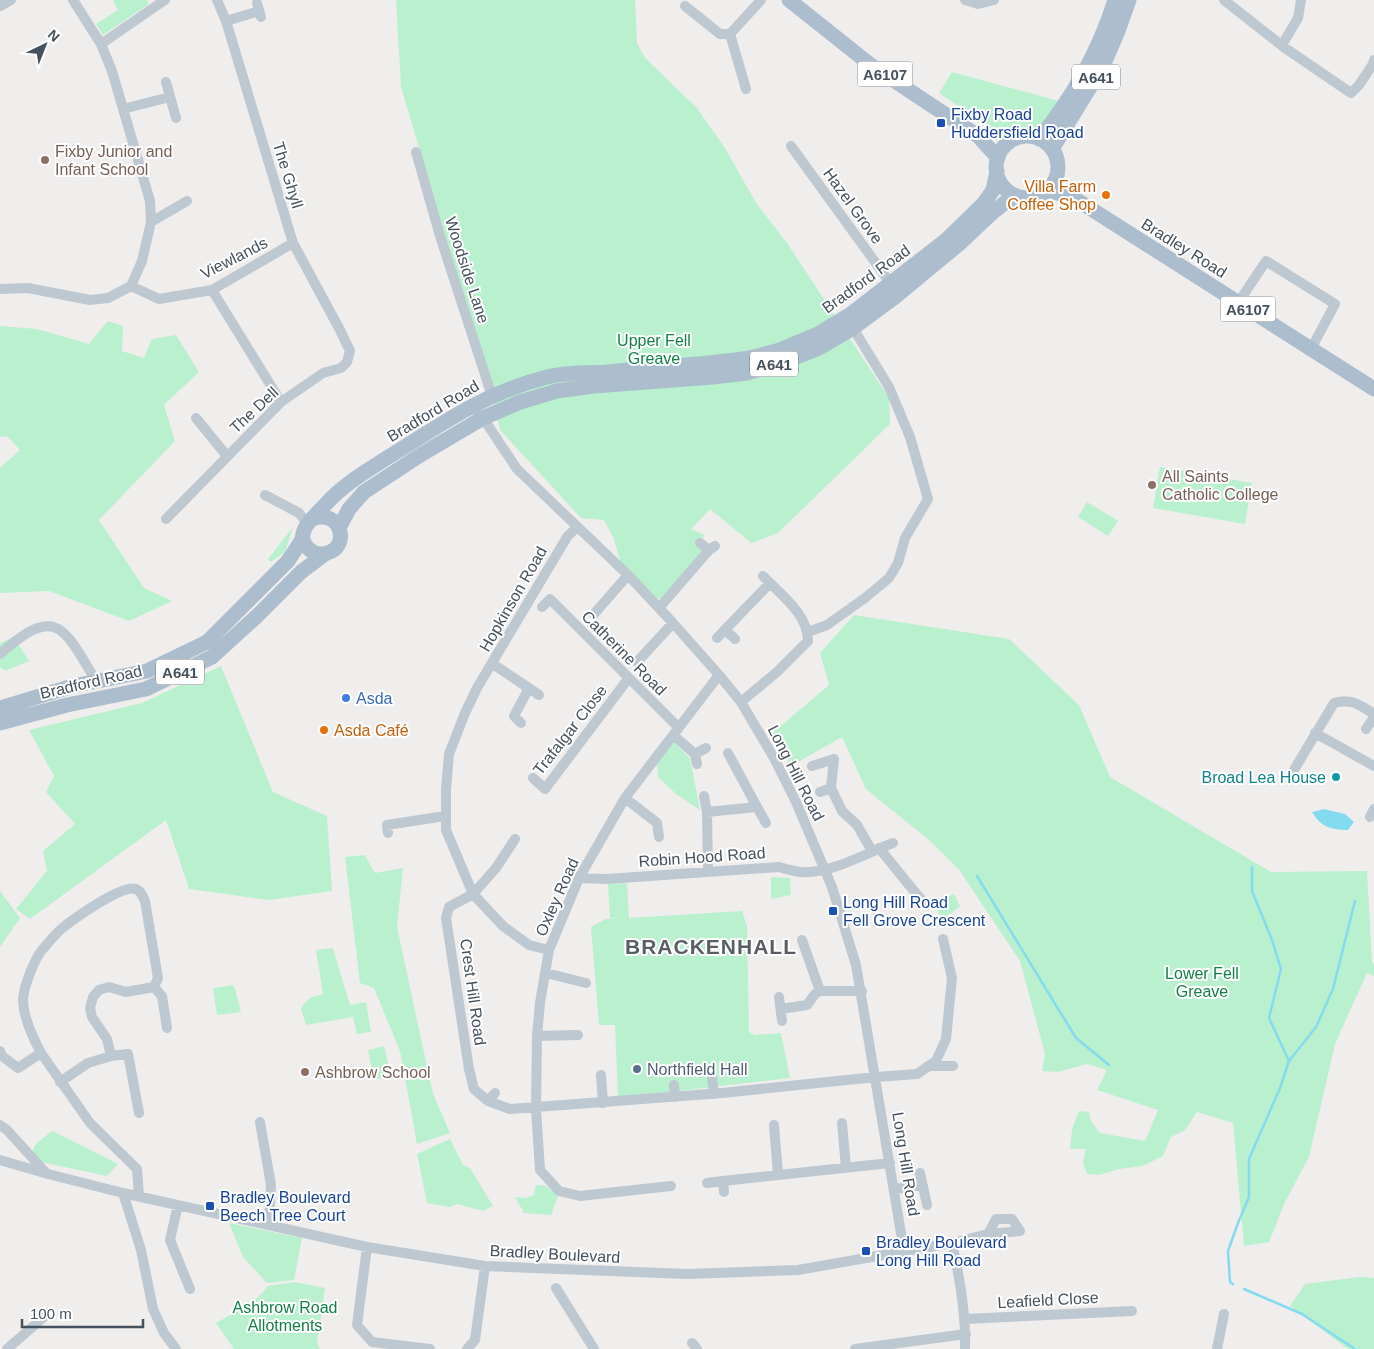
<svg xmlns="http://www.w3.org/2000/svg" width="1374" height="1349" viewBox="0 0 1374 1349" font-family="Helvetica,sans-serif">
	<rect width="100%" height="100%" fill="#f0eded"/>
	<path fill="#b9f1ce" d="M113,0H147L149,4L103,35L96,24L118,10Z
		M396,0H635L637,43L645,58L697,108L725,148L756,203L787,243L889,398L890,424L778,533L751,543L710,509L691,529L705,535L697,544L706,552L663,597L658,599L621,564L614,539L604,520L581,518L500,430L488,381L401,87Z
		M952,72L1059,101L1037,133L1023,132L1010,136L997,132L939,93Z
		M108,321L123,326L122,351L144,358L152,339L176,335L199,372L164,405L175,441L99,520L144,588L172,601L129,621L49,591L0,593V468L20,450L7,436L0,437V326L37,329L89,344Z
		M1160,467L1252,483L1245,524L1153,508Z
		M1087,502L1118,521L1108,536L1078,517Z
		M293,527L285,552L271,562L268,559Z
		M854,615L1009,639L1079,705L1110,777L1271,872L1367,871L1372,962L1374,964V976L1367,973L1335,1044L1309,1157L1285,1202L1269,1242L1244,1246L1233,1123L1197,1112L1185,1130L1171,1137L1163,1156L1143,1166L1119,1169L1099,1175L1087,1174L1083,1163L1086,1149H1070L1072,1129L1079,1111L1089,1112L1091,1121L1100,1133L1145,1141L1158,1110L1097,1090L1107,1070L1087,1064L1058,1072L1042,1071L1045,1054L1020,961L960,871L930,841L866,789L842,737L791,766L771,734L829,685L820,653Z
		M14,637L29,661L5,671L0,667V643Z
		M221,666L273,792L327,816L332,891L269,900L189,889L166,820L30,919L16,909L47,871L43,851L75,824L46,792L54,776L29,730L142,703Z
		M673,742L690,758L700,810L676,794L658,777L657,763Z
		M365,855L375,873L403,868L397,927L433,1094L450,1133L417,1144L400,1051L374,988L360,983L345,857Z
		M771,877L790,878L791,895L771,899Z
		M627,883L629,918L742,911L747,926L749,1032L755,1035L781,1033L790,1078L618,1098L615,1025H599L591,927L606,919L618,918H610L608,884Z
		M0,891L20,918L0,947Z
		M954,894L960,906L950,914L941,918L934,902Z
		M333,948L350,1005L366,1002L371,1032L357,1034L353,1017L306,1025L301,1009C308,997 310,998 323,994L316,950Z
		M234,985L241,1012L217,1015L213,988Z
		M384,1046L391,1075L374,1080L368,1050Z
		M52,1131L118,1164L107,1176L41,1162L32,1152L36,1144Z
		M450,1139L463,1165L470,1168L493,1206L483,1211L457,1204L450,1207L427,1203L417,1154Z
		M536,1185L546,1186L558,1196L551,1215L524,1213L515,1197L525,1198L534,1195Z
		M229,1223L302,1238L294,1280L267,1283L243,1257Z
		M1360,1277L1374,1278V1349H1348L1290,1306L1305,1284Z
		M295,1282L325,1288L317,1343L320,1349H234L216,1323L255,1301L268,1286Z"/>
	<path fill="#84dbf0" d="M1324,809L1345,814L1354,822L1348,830C1331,830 1321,827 1312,812Z"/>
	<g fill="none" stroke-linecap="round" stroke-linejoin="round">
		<path stroke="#84dbf0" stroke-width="2.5" d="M977,876L1076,1038L1109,1065
			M1289,1061L1316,1027L1333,989L1355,901
			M1233,1284L1230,1282L1228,1251L1238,1223L1249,1197V1159L1280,1088L1289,1061L1269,1018L1281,969L1272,940L1252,891V867
			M1244,1289L1302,1314L1355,1349"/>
		<path stroke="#bdc8d1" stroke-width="10" d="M965,0L978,4L994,0
			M1224,0L1285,48L1351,93L1359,85L1373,64L1374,60
			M257,3L261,17
			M0,6L11,0
			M685,6L720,34H730L761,0
			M226,21L259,11
			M730,34L746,89
			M101,44L165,0
			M1282,45L1298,18L1301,0
			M166,82L176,118
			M123,109L170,97
			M791,146L891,284
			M416,152L440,236L492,396
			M151,222L187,201
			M131,286L159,299L212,290L293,243
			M0,289L28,288L90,300L108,298L131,286L142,261L151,222L150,201L112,71L101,44L73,0
			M212,290L281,402
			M1238,303L1266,261L1335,304L1311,349
			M478,414L483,418L517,469L628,575L673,623L719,675L741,702L774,758L796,802L832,887L856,965L904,1251
			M196,418L227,456
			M265,495L299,513L307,523
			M166,519L281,402L323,373L341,368L347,362L350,351L340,330L293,243L226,21L217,0
			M700,543L709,550
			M542,607L550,599L678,727
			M659,608L709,550L715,546
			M594,614L628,575
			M725,630L735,639
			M808,632L827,625L865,598L889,578L898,563L905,538L928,499L910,437L889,387L853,328
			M717,638L770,583
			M0,654C57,603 64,628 96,681
			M637,662L673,623
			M493,664L539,695
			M741,702L777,672L808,641C808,614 781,595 763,576
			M521,723L514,716L529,688
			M1366,729L1374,717
			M1315,733L1374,766
			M673,735L695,754L697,764
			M728,753L757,807
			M695,754L706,748
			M812,766L834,759L831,788L842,811L857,825L872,851
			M1291,775L1334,703C1351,698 1360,705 1374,714
			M533,778L545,789L628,679
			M820,792L831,788
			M704,796L707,812L708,872
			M625,798L657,823L659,837
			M707,812L757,807L766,823
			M1370,817L1374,809
			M388,833L387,825L445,816
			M515,839L496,868L473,894L449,907L446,918L469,1069L474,1089L488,1101L510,1109L722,1093L876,1077L917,1074L936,1061L946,1039L952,978L943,939
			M879,848L923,902
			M579,878L607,879L779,867C789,870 799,873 810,872C835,871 869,852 893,843
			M802,940L820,991
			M549,950L529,945L503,926L473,894L446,830V789L449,754L465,713L477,688L567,537L577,527
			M546,973L586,983
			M154,987L162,996L167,1028
			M779,997L782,1021
			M781,1009L807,1005L815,994L820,991H862
			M537,1036L578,1035
			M0,1051L2,1056L18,1068L41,1053L90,1123L137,1169L139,1196
			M41,1053C33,1038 23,1017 23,999C24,986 34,960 42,950C48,943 54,936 60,930C72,920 122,884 136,889C141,891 143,896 145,901L158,978L154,987L126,992L109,987L99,990L93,997L90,1008L92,1017L107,1039L111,1056
			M928,1066H953
			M601,1075L603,1103
			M712,1077L714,1094
			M60,1082L88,1063L111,1056L128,1054L139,1113
			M674,1085L675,1097
			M488,1101L495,1093
			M260,1122L271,1185L269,1225
			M842,1123L846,1168
			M0,1125L7,1130L47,1174
			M774,1125L778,1174
			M0,1160L48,1174L123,1193L367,1247L485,1266L687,1274L798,1270L952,1243L988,1234L1020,1231L1012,1219H996L988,1234
			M920,1173L927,1205
			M707,1183L723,1181
			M671,1186L580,1196L559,1191L540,1170L536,1109L537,1036L540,1003L549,950L579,878L625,798L719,675
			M895,1189L922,1185
			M724,1192L723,1181L890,1163
			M123,1193L141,1250L153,1309L164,1333L176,1349
			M178,1205L170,1240L190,1289
			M952,1243C960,1278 966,1313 965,1349
			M367,1247L357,1325L372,1342L430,1349
			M556,1288L594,1349
			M965,1319L1132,1311
			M692,1343L697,1349
			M7,1349L45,1316
			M467,1349L475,1340L485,1266
			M855,1349L966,1334
			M1217,1349L1224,1314"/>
		<path stroke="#acbece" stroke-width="15" d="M789,0L872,66L978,136L998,158
			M996 167a31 31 0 1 1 62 0a31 31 0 1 1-62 0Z
			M1039,139C1073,97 1099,51 1115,0
			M1052,149L1103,66L1118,31L1129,0
			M1049,190L1077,200L1374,389
			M312,519C341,508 351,547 327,553C321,555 314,554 309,549C292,534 313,518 324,506C346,481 378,464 406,446C453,416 492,391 547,377C566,372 588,373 607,372C655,367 703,365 750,358L780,350L818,334L851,314L945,241L984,203L993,190L997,171
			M339,528L349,509L364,492L422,454L483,418L520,402L557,391L594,386L713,377L747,373L784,362L819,348L853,328L895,297L959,244L993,212L1006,202L1018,197
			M0,708L73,686L147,671L207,642L288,561L303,538
			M0,723L67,705L146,689L212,657L257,616L301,572L325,554"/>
	</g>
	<g fill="#1a4fb4" stroke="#fff" stroke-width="2">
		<rect x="936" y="118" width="10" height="10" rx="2.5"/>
		<rect x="828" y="906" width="10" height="10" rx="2.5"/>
		<rect x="205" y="1201" width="10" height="10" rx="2.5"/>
		<rect x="861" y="1246" width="10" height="10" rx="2.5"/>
	</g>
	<g fill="#8d6e63" stroke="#fff" stroke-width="2">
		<circle cx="45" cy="160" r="5"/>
		<circle cx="1152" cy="485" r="5"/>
		<circle cx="305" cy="1072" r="5"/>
	</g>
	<g fill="#e8710a" stroke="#fff" stroke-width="2">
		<circle cx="1106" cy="195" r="5"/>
		<circle cx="324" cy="730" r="5"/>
	</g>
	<circle fill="#3f7fe0" stroke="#fff" stroke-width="2" cx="346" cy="698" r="5"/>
	<circle fill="#0f9aa8" stroke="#fff" stroke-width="2" cx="1336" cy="777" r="5"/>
	<circle fill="#5c6f8a" stroke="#fff" stroke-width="2" cx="637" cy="1069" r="5"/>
	<g text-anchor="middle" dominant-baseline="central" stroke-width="4" stroke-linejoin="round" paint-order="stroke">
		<g fill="#fff" stroke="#7d858d" stroke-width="1">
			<rect x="857.5" y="61.5" width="55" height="25" rx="4"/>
			<rect x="1072" y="64.5" width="48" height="25" rx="4"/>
			<rect x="1220.5" y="296.5" width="55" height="25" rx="4"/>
			<rect x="750" y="351.5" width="48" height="25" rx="4"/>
			<rect x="156" y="659.5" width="48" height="25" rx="4"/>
		</g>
		<g font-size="15" font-weight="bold" fill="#45515c">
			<text x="885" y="74">A6107</text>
			<text x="1096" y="77">A641</text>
			<text x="1248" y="309">A6107</text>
			<text x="774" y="364">A641</text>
			<text x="180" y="672">A641</text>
		</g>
		<g font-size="16" fill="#164399" stroke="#fff" text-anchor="start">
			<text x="951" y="114">Fixby Road<tspan x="951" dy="18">Huddersfield Road</tspan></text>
			<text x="843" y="902">Long Hill Road<tspan x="843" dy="18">Fell Grove Crescent</tspan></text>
			<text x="220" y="1197">Bradley Boulevard<tspan x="220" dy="18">Beech Tree Court</tspan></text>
			<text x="876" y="1242">Bradley Boulevard<tspan x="876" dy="18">Long Hill Road</tspan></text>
		</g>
		<g font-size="16" fill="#785e54" stroke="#fff" text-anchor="start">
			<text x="55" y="151">Fixby Junior and<tspan x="55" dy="18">Infant School</tspan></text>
			<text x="1162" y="476">All Saints<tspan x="1162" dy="18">Catholic College</tspan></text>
			<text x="315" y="1072">Ashbrow School</text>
		</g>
		<g font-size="16" fill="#45515c" stroke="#fff">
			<text transform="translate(288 175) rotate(73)">The Ghyll</text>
			<text transform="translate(853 206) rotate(54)">Hazel Grove</text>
			<text transform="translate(1184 248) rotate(32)">Bradley Road</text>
			<text transform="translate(234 258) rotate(-27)">Viewlands</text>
			<text transform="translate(467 270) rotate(72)">Woodside Lane</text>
			<text transform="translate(866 279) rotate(-36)">Bradford Road</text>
			<text transform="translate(254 410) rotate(-43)">The Dell</text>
			<text transform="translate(433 411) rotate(-31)">Bradford Road</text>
			<text transform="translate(513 599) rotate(-60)">Hopkinson Road</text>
			<text transform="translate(624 653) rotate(45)">Catherine Road</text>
			<text transform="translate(91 682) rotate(-13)">Bradford Road</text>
			<text transform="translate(570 730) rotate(-52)">Trafalgar Close</text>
			<text transform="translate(796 773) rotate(63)">Long Hill Road</text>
			<text transform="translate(702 857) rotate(-4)">Robin Hood Road</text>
			<text transform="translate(557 897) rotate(-66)">Oxley Road</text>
			<text transform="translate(473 992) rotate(82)">Crest Hill Road</text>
			<text transform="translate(906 1164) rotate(81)">Long Hill Road</text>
			<text transform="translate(555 1254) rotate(3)">Bradley Boulevard</text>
			<text transform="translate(1048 1300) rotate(-3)">Leafield Close</text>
		</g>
		<g font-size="16" fill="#c56008" stroke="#fff" text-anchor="end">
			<text x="1096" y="186">Villa Farm<tspan x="1096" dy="18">Coffee Shop</tspan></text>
			<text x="334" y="730" text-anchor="start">Asda Café</text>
		</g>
		<g font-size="16" fill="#128047" stroke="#fff">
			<text x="654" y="340">Upper Fell<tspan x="654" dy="18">Greave</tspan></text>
			<text x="1202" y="973">Lower Fell<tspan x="1202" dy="18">Greave</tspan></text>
			<text x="285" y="1307">Ashbrow Road<tspan x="285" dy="18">Allotments</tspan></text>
		</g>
		<g font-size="16" fill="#366cbe" stroke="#fff" text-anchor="start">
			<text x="356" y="698">Asda</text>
		</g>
		<g font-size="16" fill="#0d838f" stroke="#fff" text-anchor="end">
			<text x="1326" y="777">Broad Lea House</text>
		</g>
		<g font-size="16" fill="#4e5e75" stroke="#fff" text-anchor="start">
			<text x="647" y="1069">Northfield Hall</text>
		</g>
		<g font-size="21" font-weight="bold" letter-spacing="1" fill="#5a5e63" stroke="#fff">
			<text x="711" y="946">BRACKENHALL</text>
		</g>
	</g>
	<g transform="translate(45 45) rotate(43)" stroke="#ffffff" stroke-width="4" paint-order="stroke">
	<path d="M0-4L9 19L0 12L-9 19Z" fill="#45515c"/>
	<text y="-8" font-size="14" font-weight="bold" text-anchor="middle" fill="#45515c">N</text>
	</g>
	<path d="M22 1319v8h121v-8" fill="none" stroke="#45515c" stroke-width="2.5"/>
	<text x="30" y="1319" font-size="15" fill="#45515c" stroke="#ffffff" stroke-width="4" paint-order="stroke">100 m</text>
</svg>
